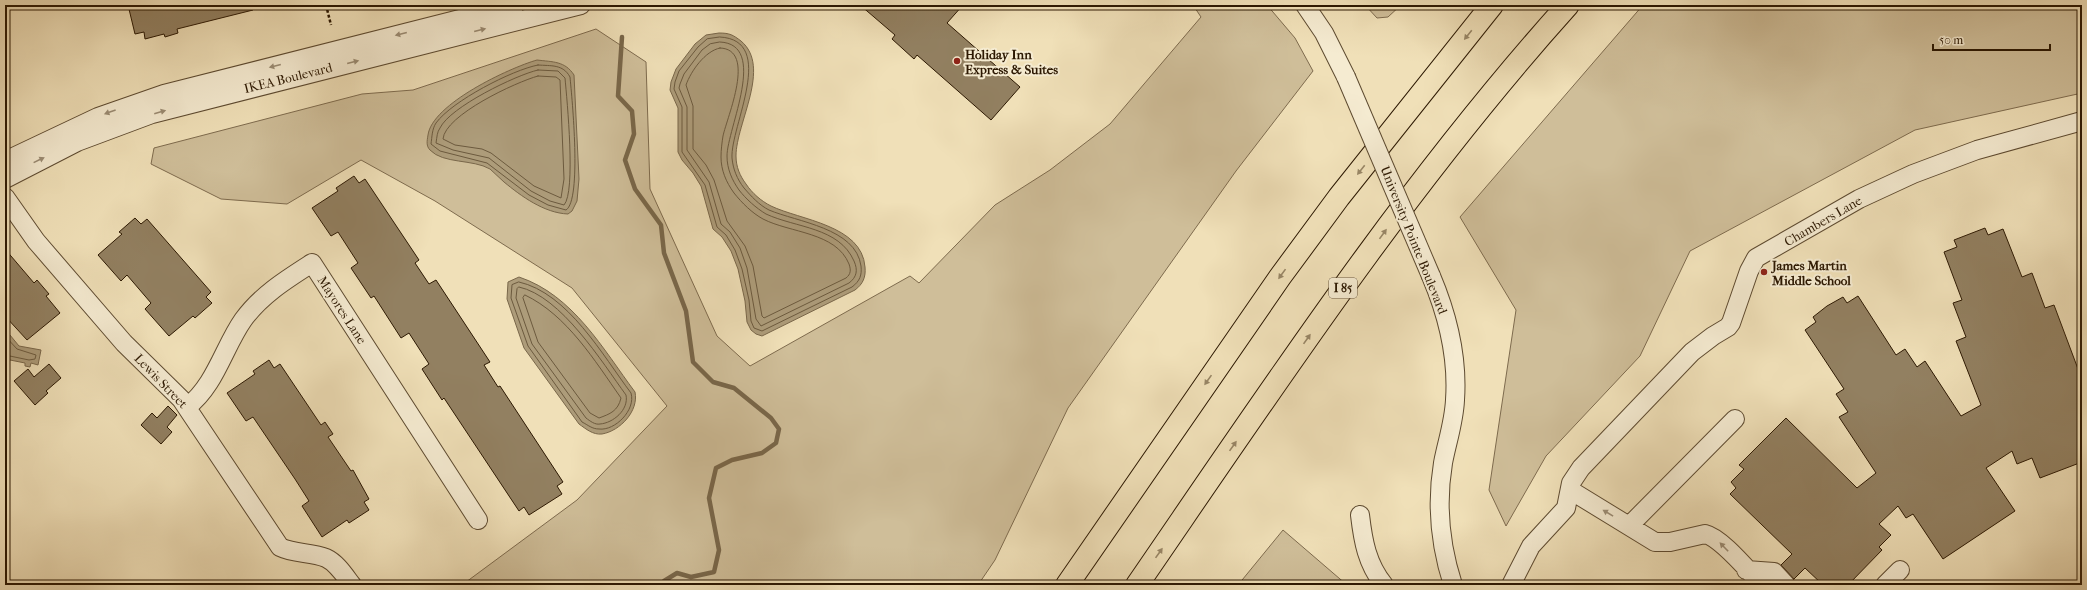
<svg xmlns="http://www.w3.org/2000/svg" width="2087" height="590" viewBox="0 0 2087 590" font-family="'IM FELL French Canon',serif">
	<rect width="100%" height="100%" fill="#f0e0b8"/>
	<filter id="stains"><feTurbulence type="fractalNoise" baseFrequency=".005" numOctaves="4"/><feColorMatrix values="0 0 0 0 .2 0 0 0 0 .09 0 0 0 0 .02 0 0 0 .5 -.17"/></filter>
	<radialGradient id="worn" r=".72"><stop offset=".6" stop-color="#630" stop-opacity="0"/><stop offset="1" stop-color="#630" stop-opacity=".3"/></radialGradient>
	<path fill="#cfbe99" stroke="#7e6b4e" d="M1193,5H1267L1295,38L1313,71L1236,171L1068,408L995,560L978,585H462L577,500L667,406L572,288L435,201L361,160L287,204L221,199L151,164L154,148L362,94L413,90L596,29L646,62L650,189L717,336L750,366L910,276L919,283L995,205L1050,170L1110,124L1201,17Z
		M1365,5H1401L1388,17L1377,18Z
		M1643,5H2082V93L1915,130L1690,251L1640,356L1546,456L1506,526L1489,490L1516,310L1460,217Z
		M1283,530L1347,585H1238Z"/>
	<path fill="#ad9c7a" stroke="#79674a" d="M719,33C730,33 733,35 741,41C772,67 736,123 736,156C736,167 740,176 746,184C752,193 761,201 771,206C800,220 862,225 865,267C866,277 863,284 855,290L762,336L756,334L751,330L747,322L745,301L738,269L731,251L722,237L713,229L701,186L693,173L682,160L678,152V108L670,90L671,82L676,69L695,44L706,35Z
		M537,60C553,62 565,61 574,75L579,179L577,201L572,211L568,214C544,213 521,196 504,182C499,178 495,173 490,169C473,159 443,164 430,150C426,146 427,141 428,135C432,104 509,68 537,60Z
		M519,277C573,295 603,349 635,392C639,411 620,431 602,434C593,435 586,429 579,424L524,348L507,299L508,282Z
		M5,329L19,346L41,350L38,365L31,363L30,367L25,366V363L5,359Z"/>
	<g fill="none" stroke-linecap="round" stroke-linejoin="round">
		<path stroke="#6c5a3e" stroke-width="1" d="M720,37C778,40 730,127 732,158C733,169 737,179 744,188C751,196 759,205 769,210C797,222 856,228 861,266C862,275 860,281 852,287L762,331L754,328L751,321L749,300L742,269L735,250L726,235L717,227L705,185L682,152V107L674,89L675,82L679,71L698,47L707,39Z
			M720,42C769,44 727,129 727,156C727,169 732,180 739,190C746,199 756,208 766,214C796,228 839,227 854,261C858,270 857,277 849,283L761,326L756,319L747,268L740,248L730,232L721,224L709,182L687,150V107L679,88L680,84L684,74L702,50L710,44Z
			M720,48C757,49 727,117 723,136C722,142 721,150 721,157C721,170 726,182 734,193C742,203 752,213 763,219C790,233 836,232 849,264C851,270 851,274 846,278L764,318L762,316L753,266L745,246L727,221L714,180L706,165L693,149V106L686,85C691,71 705,51 720,48Z
			M538,65C551,66 563,64 570,77C572,98 582,200 566,210L548,205L529,195L487,163L440,151L431,144C432,137 432,129 436,123C452,101 512,70 538,65Z
			M538,70L558,71L565,78C567,100 576,192 564,205L550,201L531,191L489,158L453,150L436,143C437,137 437,132 440,128C450,107 516,75 538,70Z
			M538,76L556,77L560,80L564,179L561,198L534,186L491,153L482,149L455,145L443,139C445,115 516,82 538,76Z
			M519,282C568,293 603,356 631,393C636,410 615,431 599,429C592,429 588,425 582,422L528,346L511,298L512,285Z
			M519,287C561,296 602,362 626,395C629,410 613,423 600,424C595,425 590,421 586,418L532,344L516,298L517,289Z
			M525,295C567,315 595,361 621,398C618,411 610,414 599,418L590,413L538,342L523,298Z
			M5,336L17,349L36,355L35,359L29,360L5,355"/>
		<path stroke="#79674a" stroke-width="4.5" d="M622,37L618,96L632,111L634,134L625,160L635,189L661,225L664,253L686,311L693,362L713,382L734,388L771,418L779,429L776,443L762,453L732,460L716,468L709,498L719,550L714,572L691,577L677,573L664,581L662,585"/>
	</g>
	<path fill="#928061" stroke="#2c1802" d="M128,5H252L253,10L177,29L178,33L165,37L164,34L145,39L144,32L135,34Z
		M860,5H963L947,23L1020,87L991,120L917,55L914,59L892,39L895,35Z
		M354,176L359,183L365,179L419,260L415,263L429,284L436,280L490,362L484,365L498,387L500,386L563,482L557,486L562,494L529,515L524,507L519,511L444,398L442,400L422,369L429,364L409,333L401,338L374,296L371,298L351,268L358,263L338,232L331,236L312,208L338,191L336,188Z
		M135,218L141,224L147,219L211,292L206,297L212,303L195,318L193,316L169,336L145,309L151,303L127,275L121,281L98,255L122,234L119,232Z
		M1985,228L1988,235L2003,229L2022,277L2032,273L2045,308L2054,305L2078,369L2082,368V462L2040,478L2032,458L2017,464L2012,451L1986,468L2015,511L1943,559L1913,514L1906,518L1898,506L1879,524L1891,535L1879,547L1882,550L1848,585H1823L1805,568L1794,579L1781,565L1792,554L1730,494L1736,488L1731,482L1744,469L1739,465L1786,418L1857,488L1876,473L1839,417L1848,412L1836,394L1844,389L1805,330L1816,322L1813,317L1827,306L1843,297L1847,303L1858,296L1896,355L1905,349L1917,367L1925,361L1961,416L1981,405L1956,341L1966,337L1953,303L1962,300L1944,252L1957,247L1954,240Z
		M5,249L34,283L37,280L49,294L46,296L60,313L27,340L5,316Z
		M269,360L274,368L280,364L321,425L325,422L333,434L328,437L351,471L353,470L369,499L364,502L369,510L349,523L347,520L322,537L302,506L309,501L295,479L253,417L246,421L227,393L255,374L253,371Z
		M49,364L61,378L46,391L48,393L35,405L14,381L28,369L34,377Z
		M168,406L177,415L167,427L172,432L161,444L141,425L152,413L157,418Z"/>
	<g fill="none" stroke-linecap="round" stroke-linejoin="round">
		<defs>
			<path id="minor" d="M1305,5L1324,33L1346,77
				M5,161L98,117L164,94L515,5
				M5,179L77,142L152,114L581,5
				M5,197L36,241L124,343L181,399L280,547C294,554 312,552 326,558C337,563 345,576 352,585
				M1431,276C1448,316 1458,357 1455,400C1454,422 1447,442 1443,463C1436,505 1440,545 1453,585
				M187,407C215,386 224,347 243,320C261,295 287,279 312,263L478,520
				M1570,490L1655,542H1670L1705,534C1722,538 1749,572 1762,585
				M1360,515C1363,541 1367,564 1384,585
				M1629,526L1735,419
				M1746,570L1774,572L1786,585
				M1511,585L1531,546L1566,508L1571,483L1581,468L1692,352L1713,336L1728,327L1731,323L1749,271L1756,258L1859,199L1913,174L1977,150L2082,121
				M1885,585L1900,570"/>
			<path id="highway" d="M1067,585L1280,277L1339,197L1492,5
				M1137,585C1273,387 1407,184 1568,5"/>
		</defs>
		<use href="#minor" stroke="#5d4a30" stroke-width="20"/>
		<use href="#highway" stroke="#2c1802" stroke-width="24"/>
		<path stroke="#2c1802" stroke-width="2.5" stroke-dasharray="3 2" stroke-linecap="butt" d="M326,5L331,25"/>
		<use href="#minor" stroke="#f5ebd1" stroke-width="18"/>
		<use href="#highway" stroke="#f0e0b8" stroke-width="22"/>
		<defs>
			<path id="minor-bridge" d="M1346,77L1431,276"/>
		</defs>
		<use href="#minor-bridge" stroke="#5d4a30" stroke-width="20" stroke-linecap="butt"/>
		<use href="#minor-bridge" stroke="#f5ebd1" stroke-width="18"/>
	</g>
	<defs><path id="oneway-solid" d="M-6-.8H1V-3.2L6.5 0L1 3.2V.8H-6Z"/></defs>
	<g fill="#9b8c74">
		<use href="#oneway-solid" transform="translate(480 30) rotate(-14)"/>
		<use href="#oneway-solid" transform="translate(401 34) rotate(166)"/>
		<use href="#oneway-solid" transform="translate(353 62) rotate(-14)"/>
		<use href="#oneway-solid" transform="translate(275 66) rotate(166)"/>
		<use href="#oneway-solid" transform="translate(110 112) rotate(160)"/>
		<use href="#oneway-solid" transform="translate(160 112) rotate(-16)"/>
		<use href="#oneway-solid" transform="translate(39 160) rotate(-26)"/>
		<use href="#oneway-solid" transform="translate(1608 513) rotate(-149)"/>
		<use href="#oneway-solid" transform="translate(1724 547) rotate(-134)"/>
	</g>
	<g fill="#988666">
		<use href="#oneway-solid" transform="translate(1468 35) rotate(129)"/>
		<use href="#oneway-solid" transform="translate(1361 170) rotate(128)"/>
		<use href="#oneway-solid" transform="translate(1383 234) rotate(-54)"/>
		<use href="#oneway-solid" transform="translate(1282 274) rotate(126)"/>
		<use href="#oneway-solid" transform="translate(1307 339) rotate(-55)"/>
		<use href="#oneway-solid" transform="translate(1208 380) rotate(125)"/>
		<use href="#oneway-solid" transform="translate(1233 446) rotate(-55)"/>
		<use href="#oneway-solid" transform="translate(1159 553) rotate(-55)"/>
	</g>
	<g fill="#8f2418" stroke="#f5ebd1" stroke-width="1.5">
		<circle cx="957" cy="61" r="4"/>
		<circle cx="1764" cy="272" r="4"/>
	</g>
	<g text-anchor="middle" dominant-baseline="central" stroke-width="4" stroke-linejoin="round" paint-order="stroke">
		<rect fill="#f5ebd1" stroke="#685740" stroke-width="1" x="1329" y="278" width="28" height="20" rx="3"/>
		<g font-size="12" font-weight="bold" fill="#2c1802">
			<text x="1343" y="288">I 85</text>
		</g>
		<g font-size="13" font-weight="bold" fill="#2c1802" stroke="#f5ebd1" text-anchor="start">
			<text x="965" y="54">Holiday Inn<tspan x="965" dy="15">Express &amp; Suites</tspan></text>
			<text x="1772" y="265">James Martin<tspan x="1772" dy="15">Middle School</tspan></text>
		</g>
		<g font-size="13" fill="#2c1802" stroke="#f5ebd1">
			<text transform="translate(288 78) rotate(-14)">IKEA Boulevard</text>
			<text transform="translate(1823 221) rotate(-30)">Chambers Lane</text>
			<text transform="translate(1414 240) rotate(68)">University Pointe Boulevard</text>
			<text transform="translate(342 310) rotate(57)">Mayores Lane</text>
			<text transform="translate(161 381) rotate(46)">Lewis Street</text>
		</g>
	</g>
	<rect width="2087" height="590" fill="none" stroke="#f0e0b8" stroke-width="20"/>
	<rect x="6" y="6" width="2075" height="578" fill="none" stroke="#2c1802" stroke-width="2"/>
	<rect x="10" y="10" width="2067" height="570" fill="none" stroke="#2c1802"/>
	<path d="M1933 44v6h117v-6" fill="none" stroke="#2c1802" stroke-width="2"/>
	<text x="1939" y="44" font-size="12" fill="#2c1802" stroke="#f5ebd1" stroke-width="3" paint-order="stroke">50 m</text>
	<rect width="100%" height="100%" filter="url(#stains)"/>
	<rect width="100%" height="100%" fill="url(#worn)"/>
</svg>
